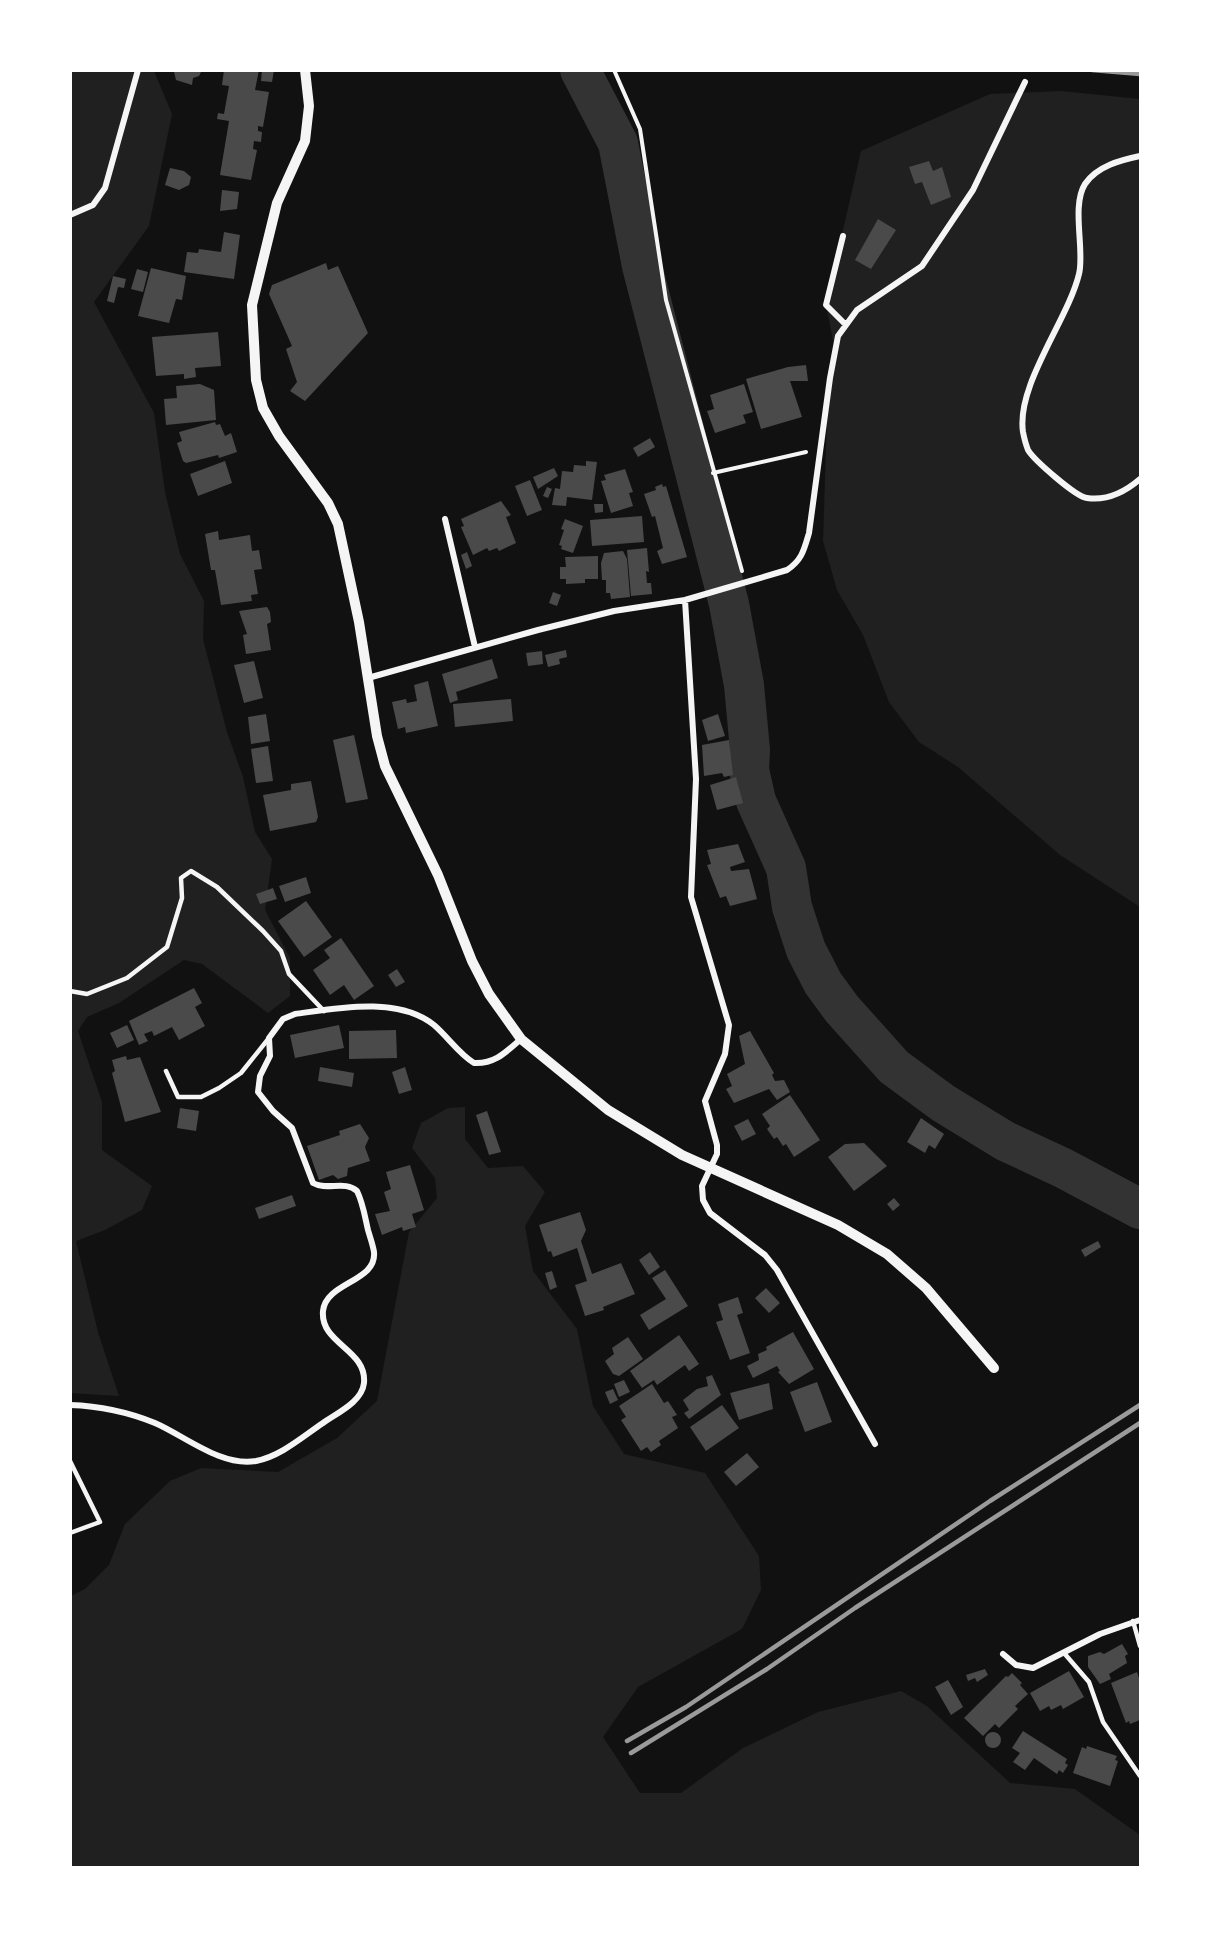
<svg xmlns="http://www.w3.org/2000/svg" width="1211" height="1938" viewBox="0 0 1211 1938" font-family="Inter,sans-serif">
	<rect width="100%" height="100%" fill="#111"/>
	<path fill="#202020" d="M70,71H154L172,114L149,226L94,302L154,413L165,492L180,554L204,601L203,639L227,732L243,777L255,832L272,859L265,910L290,958V996L268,1013L202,964L184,960L119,1003L87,1017L78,1031L102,1102V1150L152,1186L142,1210L105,1230L76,1241L98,1332L119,1396L70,1393Z
		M1061,91L1140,99V907L1060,855L958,767L919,742L889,702L863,635L837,590L823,541L828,390L835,351L826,305L861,151L990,94Z
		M465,1107V1139L488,1168L523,1166L545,1192L525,1226L533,1271L577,1329L593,1406L624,1454L705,1473L759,1556L761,1590L742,1629L638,1687L603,1737L640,1793H681L743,1748L818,1712L901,1691L927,1706L1010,1783L1075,1789L1140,1835V1868H71V1596L85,1589L109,1565L125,1524L170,1481L201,1468L278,1472L337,1438L377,1401L409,1232L437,1198L435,1178L412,1148L421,1123L448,1108Z"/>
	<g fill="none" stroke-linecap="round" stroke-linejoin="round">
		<path stroke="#333" stroke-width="40" d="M580,70L618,143L642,266L729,604L744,685L750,750L749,770L756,801L786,868L792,907L806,950L823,983L842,1009L894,1067L943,1103L1005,1141L1063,1168L1140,1209"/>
	</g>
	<path fill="#4a4a4a" d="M169,70H202L199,76L193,78L192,85L176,80L174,72Z
		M224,70H259L255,90L269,92L263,127L258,126V131L262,132L261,142L254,141L253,149L257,150L251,180L220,175L229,121L217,119L218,113L224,114L229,86L222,85Z
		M262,70H274L272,82L261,81Z
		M929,161L933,171L942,167L951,197L931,205L922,182L915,184L909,167Z
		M170,168L184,171L191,177L189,185L179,190L165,185Z
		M222,190L239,192L237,209L220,211Z
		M878,219L896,230L871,269L855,260Z
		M224,232L240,235L234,279L184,272L187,252L198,253L199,249L221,252Z
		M326,263L328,270L338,266L368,333L305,401L290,391L297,382L286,349L292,346L269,294L272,285Z
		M151,268L186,276L182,300L176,299L169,323L138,316Z
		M137,269L148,272L143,292L131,289Z
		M113,276L126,279L124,288L118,287L114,303L107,301Z
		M218,332L221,366L195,368L196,377L184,379V374L156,376L152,337Z
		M806,365L808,381H790L802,417L761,429L746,379L788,367Z
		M200,384L214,390L216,420L166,425L164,399L177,398L176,386Z
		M744,384L753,412L743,415L746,423L715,433L707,411L714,409L710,395Z
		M215,422L216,425L220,424L225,436L231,433L237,452L219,458L218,455L186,463L183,461L177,443L182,441L179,432Z
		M650,438L655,447L638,457L633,448Z
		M225,461L232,483L198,496L190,474Z
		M586,461L597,462L592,500L567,497L566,506L552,505L555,488L560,489L562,471L573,472L574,465L586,466Z
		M554,468L558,476L538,489L533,477Z
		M625,469L633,492L629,493L633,506L611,513L601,481L606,480L604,475Z
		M530,480L542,510L527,516L515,486Z
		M662,484L663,487L666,486L687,557L662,564L657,551L663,548L655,516L652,517L644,494L656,490L655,487Z
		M547,487L552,489L548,498L543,496Z
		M501,501L511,515L506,517L516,543L499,551L497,548L489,551L487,548L473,555L461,527L464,526L461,519Z
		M594,504H603V512L595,513Z
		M642,516L644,542L592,546L590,520Z
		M565,519L583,526L573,553L561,549L562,546L559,545L564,530L561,529Z
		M218,531L219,540L250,535L252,551L259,550L262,569L254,570L258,594L251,595L252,601L221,605L215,570H211L205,534Z
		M647,548L649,572L646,571L647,583H651L652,594L631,596L627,550Z
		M623,551L627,559L630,597L611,599L610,593H606V580H602L601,563L604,553Z
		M467,552L472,566L466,569L461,555Z
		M598,556V579H585V583L566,584V579H560V567H566L565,557Z
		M553,592L561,595L557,606L549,603Z
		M267,607L270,612L271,622L267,624L271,650L246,654L243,635L247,634L239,611Z
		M566,650L567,657L559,659L560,664L548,667L545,655Z
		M542,651L543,664L528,666L526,653Z
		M492,659L498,678L456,692L458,700L450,703L442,674Z
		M254,661L263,698L244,703L234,665Z
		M428,681L438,726L406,733L405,727L398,729L392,702L406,699L407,703L417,701L414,685Z
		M511,699L513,721L455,727L453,704Z
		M266,714L270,741L251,744L248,717Z
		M718,714L725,736L708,741L702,720Z
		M354,735L368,799L346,803L333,740Z
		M729,740L733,775L724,777L722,773L704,776L702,745Z
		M268,746L273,781L256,783L251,749Z
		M736,777L743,803L717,810L710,785Z
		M311,781L318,817L316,822L270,831L263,795L291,790V784Z
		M738,844L745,862L730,867L731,871L749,869L757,899L730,906L726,896L720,898L707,865L711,864L707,850Z
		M306,877L311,893L285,902L279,886Z
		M273,888L277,899L260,904L256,894Z
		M306,901L332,937L304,957L278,921Z
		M341,938L374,986L354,1000L344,985L330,995L313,970L330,958L324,950Z
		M397,969L405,982L396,987L388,975Z
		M194,988L202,1003L195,1007L205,1026L179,1040L172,1027L154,1036L152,1031L144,1034L148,1041L139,1045L129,1021Z
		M127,1025L134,1040L117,1048L110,1033Z
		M339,1025L344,1048L295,1058L290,1035Z
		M396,1030L397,1058L349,1059V1031Z
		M750,1031L774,1073L772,1075L775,1081L784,1080L790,1092L777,1100L769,1089L734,1103L726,1089L732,1086L727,1074L745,1064L739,1036Z
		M126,1056L127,1060L140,1057L161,1112L125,1122L112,1073L115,1071L112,1060Z
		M320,1067L354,1073L352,1087L318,1081Z
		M405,1067L412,1090L399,1094L392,1072Z
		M790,1095L820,1140L794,1157L786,1144L783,1146L777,1137L774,1139L767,1129L770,1126L762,1114Z
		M180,1108L199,1111L196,1131L177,1128Z
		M487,1111L501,1152L489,1155L476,1115Z
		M921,1118L944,1134L935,1149L929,1145L925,1153L907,1142Z
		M748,1119L756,1134L742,1141L734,1126Z
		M360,1124L369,1138L365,1147L370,1161L348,1168L347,1176L338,1179L333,1175L319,1180L307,1146L340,1135L339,1131Z
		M864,1143L887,1166L854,1191L828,1157L845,1144Z
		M410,1165L424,1210L412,1214L416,1227L403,1231L402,1227L382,1235L375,1214L390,1211L384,1192L391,1189L386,1172Z
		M292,1195L296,1206L259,1219L255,1208Z
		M894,1198L900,1205L893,1211L887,1204Z
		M580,1212L586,1230L581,1241L592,1274L621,1263L635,1294L603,1307L604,1310L585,1316L575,1285L587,1281L577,1248L553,1257L551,1251L548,1252L539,1225Z
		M1098,1241L1101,1247L1085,1257L1081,1250Z
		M650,1252L660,1267L649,1275L639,1260Z
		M665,1270L688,1306L649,1330L640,1315L666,1299L652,1278Z
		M552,1271L557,1287L550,1290L545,1273Z
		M766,1288L780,1303L769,1313L755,1298Z
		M738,1297L743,1313L737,1315L750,1353L730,1360L716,1322L723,1320L718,1304Z
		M793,1332L814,1369L789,1384L778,1372L780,1371L777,1366L753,1378L747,1366L759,1360L758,1354L767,1350L766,1347Z
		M679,1335L699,1364L689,1371L685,1365L657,1385L654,1380L642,1388L630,1371Z
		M628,1337L643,1359L619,1376L613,1374L605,1361L614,1354L612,1348Z
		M712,1375L721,1395L689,1419L684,1413L689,1410L683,1400L697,1389L708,1386L706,1377Z
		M624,1380L630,1392L619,1397L614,1384Z
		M817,1382L832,1422L805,1432L790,1392Z
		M769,1383L773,1409L739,1420L730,1393Z
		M652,1384L664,1403L668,1401L677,1415L672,1417L678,1428L659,1441L661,1445L651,1452L647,1447L641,1451L621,1420L626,1417L619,1406Z
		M613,1389L618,1400L610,1404L605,1392Z
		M722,1405L739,1428L706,1451L690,1427Z
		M747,1453L759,1467L736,1486L724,1472Z
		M1122,1644L1128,1654L1125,1656L1127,1663L1109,1674L1111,1679L1100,1684L1088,1667V1656L1100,1652L1104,1654Z
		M985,1669L988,1675L977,1682L975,1678L968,1681L966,1675Z
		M1069,1671L1084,1697L1063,1709L1061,1705L1051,1710L1049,1706L1040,1711L1030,1693Z
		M1137,1672L1140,1681V1720L1130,1724L1129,1721L1126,1723L1111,1683Z
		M1012,1673L1022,1683L1020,1685L1028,1694L1015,1706L1018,1709L999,1728L995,1724L983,1736L964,1718L1006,1676L1008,1677Z
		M948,1680L963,1707L951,1715L935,1687Z
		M1023,1731L1067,1759L1065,1763L1068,1765L1063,1773L1059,1770L1057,1774L1034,1758L1025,1770L1013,1762L1020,1753L1012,1748Z
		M985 1740a8 8 0 1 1 16 0a8 8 0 1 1-16 0Z
		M1087,1746L1117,1756L1115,1760L1118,1761L1110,1786L1073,1773L1082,1747L1086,1749Z"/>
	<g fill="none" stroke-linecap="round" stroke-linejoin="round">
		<path stroke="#f5f5f5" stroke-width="4" d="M614,70L640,129L666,300L742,571
			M713,473L806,452"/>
		<path stroke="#f5f5f5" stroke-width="4.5" d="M70,991L87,994L127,978L167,947L182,898L181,878L191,871L217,887L263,931L281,951L289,974L324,1011
			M166,1071L178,1097H201L219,1088L241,1073L269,1038
			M70,1461L100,1522L70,1533
			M1133,1621L1140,1646
			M1064,1653L1089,1682L1103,1722L1140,1776"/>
		<path stroke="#f5f5f5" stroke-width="6" d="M1140,156C1121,160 1097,166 1085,184C1071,206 1085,251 1079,274C1068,320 1016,385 1023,432C1024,437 1026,445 1028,450C1034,460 1076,497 1087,498C1108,501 1125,492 1140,479
			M70,215L93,205L105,188L138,70
			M843,236L826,305L846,325
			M445,519L475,647
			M685,600L696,779L691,897L729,1025L725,1054L705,1101L717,1145V1154L702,1186L703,1200L710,1213L765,1255L777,1270L875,1444
			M368,678L538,630L614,611L685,600L787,570C802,560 804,550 809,533L830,378L838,336L857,310L922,266L973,190L1025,82
			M70,1405C99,1406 128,1412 155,1423C185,1436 221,1467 256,1461C281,1456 302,1437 323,1423C337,1413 362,1402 364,1383C367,1349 320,1344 323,1311C326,1282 377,1282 374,1252C373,1245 370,1237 368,1230C365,1217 363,1203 357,1191C345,1180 327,1191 313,1183L292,1128L273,1111L258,1092L260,1076L270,1056L269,1038L283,1019L295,1014C338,1008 398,996 434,1025C448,1037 459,1054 474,1063C495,1064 506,1052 521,1039
			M1003,1654L1016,1665L1033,1668L1100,1634L1140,1620"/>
		<path stroke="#f5f5f5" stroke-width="10" d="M305,70L309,106L305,141L277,203L252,305L256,380L263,408L279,436L328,503L338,524L359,622L377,736L385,766L438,875L472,961L489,994L521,1039L608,1110L682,1155L838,1225L887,1254L926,1288L994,1368"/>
		<path stroke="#9a9a9a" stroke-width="4.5" d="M1092,70L1140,74
			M627,1741L686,1707L990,1501L1140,1405
			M631,1753L767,1669L855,1608L1140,1423"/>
	</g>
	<rect width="1211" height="1938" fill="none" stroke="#ffffff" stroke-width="144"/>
</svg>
